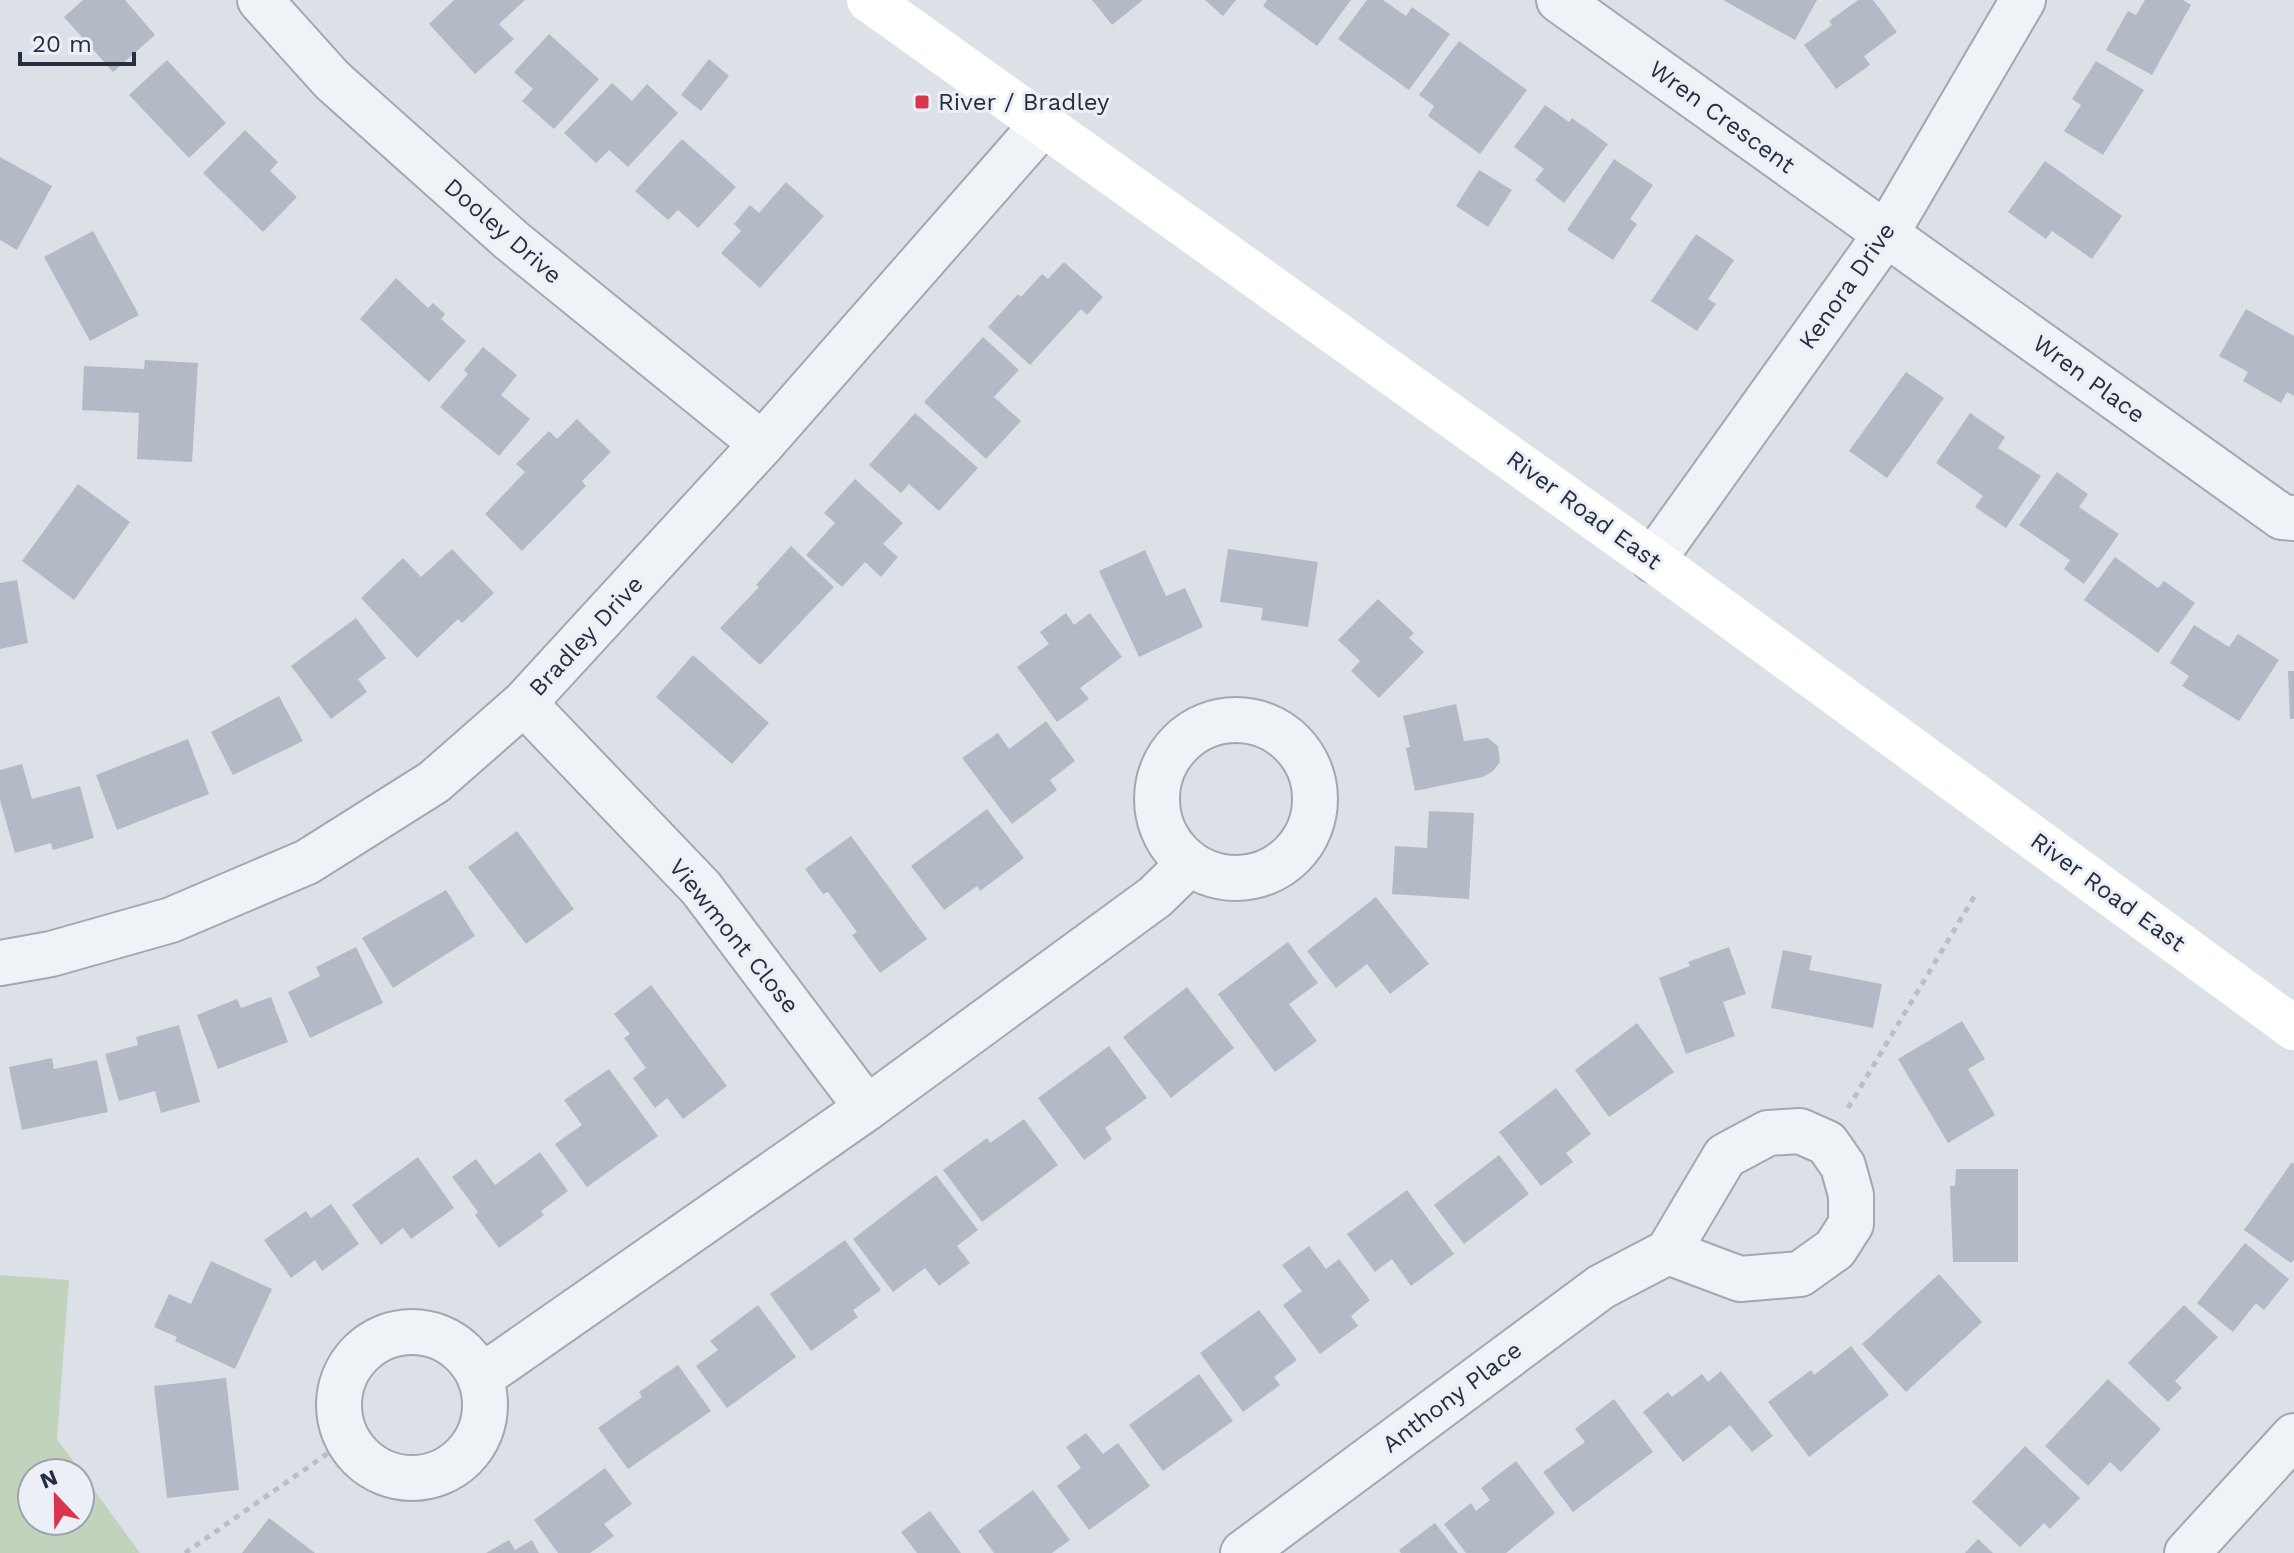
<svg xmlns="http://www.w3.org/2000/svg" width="2294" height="1553" viewBox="0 0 2294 1553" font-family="'Work Sans',sans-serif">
	<rect width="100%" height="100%" fill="#dce1e8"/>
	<path fill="#c2d3bd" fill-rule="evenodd" d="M0,1275L69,1280L57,1439L140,1553H0ZM32,1473H80V1521H32Z"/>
	<path fill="#b3bac5" d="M83,0H125L155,35L113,72L64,17Z
		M454,0H525L499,24L514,39L475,74L429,24Z
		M1092,0H1143L1112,25Z
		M1205,0H1236L1223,16Z
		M1267,0H1351L1317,46L1263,6Z
		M1367,0H1383L1406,16L1412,7L1450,34L1409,90L1338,39Z
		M1723,0H1817L1795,40Z
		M1858,0H1873L1897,32L1864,56L1870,65L1836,89L1804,45L1832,25L1829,21Z
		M2145,0H2183L2191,5L2152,75L2106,50L2128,11L2136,15Z
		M549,34L599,79L554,129L522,101L533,89L514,72Z
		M1459,41L1527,90L1480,154L1428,116L1434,106L1419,95Z
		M709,59L729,76L701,111L681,95Z
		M167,60L226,123L189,158L129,95Z
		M2096,61L2144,90L2103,155L2064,131L2081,105L2072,99Z
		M612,83L632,101L647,84L678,113L628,167L609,150L596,163L564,133Z
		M1545,105L1569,122L1572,118L1608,144L1564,203L1535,180L1544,169L1514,147Z
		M245,130L278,162L270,171L297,197L263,232L203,173Z
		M682,139L736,187L698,228L678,210L668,220L635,191Z
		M0,157L52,186L17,250L0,240Z
		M1614,159L1653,185L1630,219L1637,224L1613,260L1567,230Z
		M2045,161L2122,216L2092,259L2052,231L2046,239L2008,212Z
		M1479,170L1512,190L1488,227L1456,206Z
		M786,182L824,216L760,288L721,253L741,231L734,224L750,205L759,213Z
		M93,231L139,315L90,341L44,257Z
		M1696,234L1734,260L1708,299L1716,304L1697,331L1651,301Z
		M1064,262L1103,297L1087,315L1081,309L1030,365L988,327L1018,294L1021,297L1042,274L1048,279Z
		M396,278L428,308L433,303L445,314L441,319L466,341L429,382L360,319Z
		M2246,309L2294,336V396L2287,392L2281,403L2243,381L2248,372L2219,356Z
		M983,337L1019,370L994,397L1021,421L986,459L924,402Z
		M483,347L517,375L501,395L530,419L499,456L440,407L468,374L464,370Z
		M145,360L198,363L192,462L137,459L139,413L82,410L84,366L144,369Z
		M1906,372L1944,398L1887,478L1849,451Z
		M915,413L978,468L939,511L909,484L901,493L869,465Z
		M1970,413L2005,437L1998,448L2041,476L2006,528L1975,507L1983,496L1936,463Z
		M577,419L611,452L582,481L586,486L522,551L485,514L525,472L516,464L549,431L557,439Z
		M2057,472L2088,494L2079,507L2119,534L2084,584L2064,569L2070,560L2019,525Z
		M855,479L903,523L883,544L898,557L881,577L865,562L842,587L806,555L835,523L824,513Z
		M78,484L130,522L74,600L22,561Z
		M791,546L834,587L760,665L720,628L759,587L756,585Z
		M452,549L494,593L462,623L458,619L417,658L361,598L403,558L421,577Z
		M1228,549L1318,562L1308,627L1261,620L1263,608L1220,602Z
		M1145,550L1166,596L1185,588L1203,627L1139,657L1099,571Z
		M2115,557L2158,588L2164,581L2195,603L2158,653L2084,600Z
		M17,580L28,643L0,649V583Z
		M1378,599L1414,633L1409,638L1424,652L1379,698L1351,671L1360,661L1338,640Z
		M1066,613L1074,625L1090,613L1122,657L1080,688L1089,699L1057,722L1017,667L1049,644L1040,632Z
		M356,618L386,658L358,679L367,692L331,719L291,666Z
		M2194,625L2229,647L2238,634L2279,660L2239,721L2182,686L2189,676L2170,663Z
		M693,655L769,723L732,764L656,697Z
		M2288,671H2294V719H2290Z
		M279,696L303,741L233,775L211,732Z
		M1456,704L1464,741L1488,738L1498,746L1500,762L1493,771L1483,777L1415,791L1406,748L1410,747L1403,716Z
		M1046,721L1075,761L1050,780L1057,790L1012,824L962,758L998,733L1009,749Z
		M188,739L209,794L117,830L96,775Z
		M22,764L32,799L80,786L94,838L53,850L51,843L15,853L0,800V770Z
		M987,809L1024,858L980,891L977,886L944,910L911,866Z
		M1429,811L1474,813L1469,899L1392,894L1395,846L1427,848Z
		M517,831L574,909L526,944L468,867Z
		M851,836L927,939L880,973L852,935L857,932L828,892L823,894L805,869Z
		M446,890L475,936L393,988L362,938Z
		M1376,897L1429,964L1390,994L1367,964L1336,988L1307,951Z
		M1288,942L1318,983L1289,1004L1317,1041L1275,1072L1218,994Z
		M356,947L383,1003L310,1038L288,992L320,976L316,967Z
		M1729,947L1746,994L1723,1002L1735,1036L1686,1054L1659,978L1690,966L1688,962Z
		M1783,950L1812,956L1809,970L1882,984L1873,1028L1771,1008Z
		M651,985L727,1086L683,1119L667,1098L655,1108L633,1078L646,1068L624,1038L630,1034L614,1014Z
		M1187,987L1234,1048L1171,1098L1123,1037Z
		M271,997L288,1042L218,1069L197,1015L237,999L241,1008Z
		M1962,1021L1985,1059L1968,1069L1995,1115L1948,1143L1898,1059Z
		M1637,1023L1674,1072L1609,1117L1575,1070Z
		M179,1025L200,1102L161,1113L155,1091L119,1101L105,1054L138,1045L136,1037Z
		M1109,1046L1147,1098L1105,1128L1112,1139L1084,1160L1038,1098Z
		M52,1058L54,1069L97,1060L108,1112L22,1130L9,1067Z
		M609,1069L658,1136L587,1187L555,1144L582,1125L564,1100Z
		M1556,1088L1591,1134L1566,1153L1573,1162L1541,1186L1499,1132Z
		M1024,1119L1058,1165L982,1222L943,1170L987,1138L990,1143Z
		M540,1152L568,1191L541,1211L544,1215L499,1248L475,1215L478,1212L452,1177L476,1159L495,1185Z
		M1499,1155L1529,1194L1464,1244L1434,1205Z
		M418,1157L454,1208L411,1239L403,1228L381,1245L352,1205Z
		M2292,1162L2294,1164V1260L2291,1263L2244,1230Z
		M1956,1169H2018V1262H1953L1950,1186H1955Z
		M936,1175L978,1230L957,1246L970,1263L939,1286L925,1268L893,1292L853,1239Z
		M1407,1190L1454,1254L1411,1286L1392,1259L1375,1272L1347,1234Z
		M331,1204L359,1244L322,1271L315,1260L291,1278L264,1240L306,1211L311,1218Z
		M845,1240L881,1290L853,1310L858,1317L811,1351L770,1294Z
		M2245,1243L2289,1279L2264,1310L2256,1303L2233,1332L2197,1303Z
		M1309,1246L1326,1269L1339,1259L1370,1300L1351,1316L1358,1326L1320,1354L1283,1305L1302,1291L1282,1265Z
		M211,1261L272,1289L235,1369L175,1341L177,1337L154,1327L169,1294L191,1304Z
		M1939,1274L1982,1322L1906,1392L1862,1344Z
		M758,1305L796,1357L727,1408L696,1366L718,1350L710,1341Z
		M2184,1305L2218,1337L2175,1381L2182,1388L2168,1402L2128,1363Z
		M1259,1310L1297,1360L1274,1377L1280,1385L1243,1412L1200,1353Z
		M1851,1346L1889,1395L1809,1457L1768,1402L1811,1370L1814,1375Z
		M678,1365L711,1411L628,1469L598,1428L642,1397L639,1392Z
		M1721,1371L1773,1436L1752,1452L1730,1425L1683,1462L1643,1412L1668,1392L1672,1397L1702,1374L1708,1382Z
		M1199,1374L1233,1421L1163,1471L1129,1425Z
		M226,1378L239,1490L167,1498L154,1386Z
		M2108,1379L2161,1429L2121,1472L2110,1462L2088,1486L2045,1446Z
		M1614,1399L1653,1452L1573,1512L1543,1472L1585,1442L1575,1429Z
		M1086,1433L1103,1454L1118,1443L1150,1486L1089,1530L1057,1486L1081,1468L1066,1447Z
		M2025,1446L2080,1498L2050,1529L2044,1523L2020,1547L1972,1502Z
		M1516,1461L1555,1513L1506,1553H1466L1444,1524L1471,1503L1476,1511L1490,1500L1481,1488Z
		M605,1468L632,1504L604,1524L614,1536L590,1553H558L534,1520Z
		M1033,1490L1070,1540L1052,1553H994L978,1531Z
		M930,1511L961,1553H917L901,1532Z
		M269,1518L315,1553H242Z
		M1435,1523L1458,1553H1401L1399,1550Z
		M1978,1539L1993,1553H1965Z
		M509,1540L515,1550L532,1540L539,1553H486Z"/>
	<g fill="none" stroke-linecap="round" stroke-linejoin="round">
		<defs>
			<path id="street" d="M260,0L332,80L511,240L762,444
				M1559,0L2282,517L2294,518
				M1653,560L1886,234L2023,0
				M524,703L701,888L867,1108
				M1157 799a79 79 0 1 1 158 0a79 79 0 1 1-158 0Z
				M0,963L51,954L171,920L307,862L434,782L524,703L762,444L1043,124
				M339 1405a73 73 0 1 1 146 0a73 73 0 1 1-146 0Z
				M481,1377L867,1108L1155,897L1189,864
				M1243,1553L1601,1287L1668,1252L1725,1156L1768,1133L1800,1131L1827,1143L1843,1166L1851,1195V1224L1835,1249L1800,1274L1740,1279L1668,1252
				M2187,1553L2294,1436"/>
		</defs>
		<use href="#street" stroke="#a1a8b2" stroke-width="48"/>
		<path stroke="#babfc7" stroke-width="5" stroke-dasharray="6 6" stroke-linecap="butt" d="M1848,1108L1977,892
			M185,1553L347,1440"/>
		<use href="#street" stroke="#eff2f6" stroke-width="44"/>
		<path stroke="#fff" stroke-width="44" d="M869,0L1653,560L2294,1028"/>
	</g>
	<rect fill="#d9354e" stroke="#ecf0f6" stroke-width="3" x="914" y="94" width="16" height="16" rx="4"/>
	<g text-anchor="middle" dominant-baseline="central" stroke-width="6" stroke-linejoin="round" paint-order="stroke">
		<g font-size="24" fill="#252f40" stroke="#ecf0f6" text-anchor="start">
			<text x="938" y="102">River / Bradley</text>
		</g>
		<g font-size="24" fill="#252f40" stroke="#ecf0f6">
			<text transform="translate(1722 117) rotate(36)">Wren Crescent</text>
			<text transform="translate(503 231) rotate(41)">Dooley Drive</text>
			<text transform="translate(1847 286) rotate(-55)">Kenora Drive</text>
			<text transform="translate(2089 379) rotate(36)">Wren Place</text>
			<text transform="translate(1584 510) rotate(36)">River Road East</text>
			<text transform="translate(586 636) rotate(-47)">Bradley Drive</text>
			<text transform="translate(2108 892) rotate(36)">River Road East</text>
			<text transform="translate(734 936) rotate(51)">Viewmont Close</text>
			<text transform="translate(1452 1397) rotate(-37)">Anthony Place</text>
		</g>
	</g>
	<g transform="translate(56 1497) rotate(338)"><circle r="38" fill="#ecf0f6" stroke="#9ca3ad" stroke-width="2"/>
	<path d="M0-6L14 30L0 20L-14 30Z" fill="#d9354e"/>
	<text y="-12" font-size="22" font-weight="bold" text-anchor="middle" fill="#252f40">N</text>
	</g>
	<path d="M20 52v12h114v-12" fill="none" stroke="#252f40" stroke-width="4"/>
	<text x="32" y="52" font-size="24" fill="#252f40" stroke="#ecf0f6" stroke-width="6" paint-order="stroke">20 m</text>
</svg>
